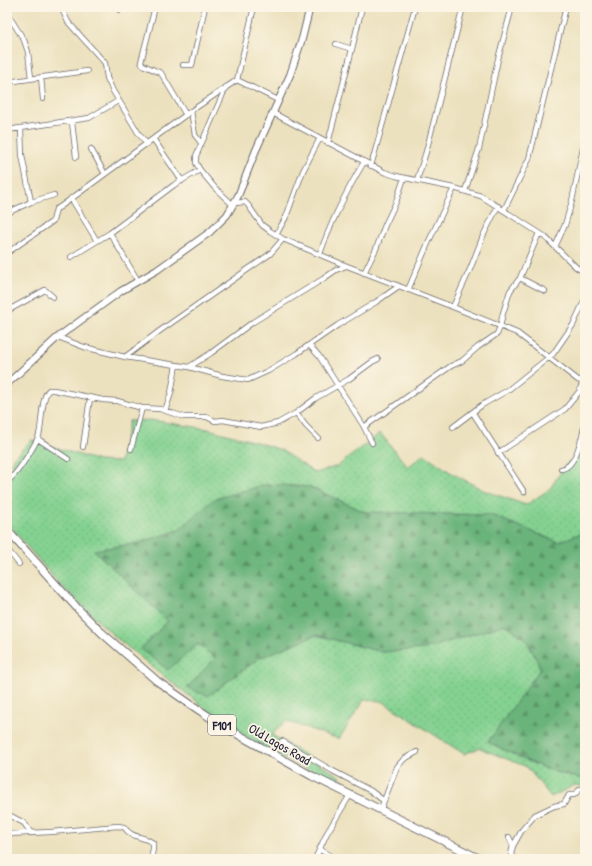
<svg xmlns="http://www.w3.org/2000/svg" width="592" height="866" viewBox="0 0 592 866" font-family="'Patrick Hand',sans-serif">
	<defs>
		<pattern id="grass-dots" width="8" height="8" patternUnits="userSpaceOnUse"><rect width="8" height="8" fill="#84d291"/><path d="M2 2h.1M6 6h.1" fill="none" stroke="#72b47e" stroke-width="1.8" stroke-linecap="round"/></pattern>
		<pattern id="forest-firs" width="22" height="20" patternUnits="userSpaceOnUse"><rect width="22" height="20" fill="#6bb47b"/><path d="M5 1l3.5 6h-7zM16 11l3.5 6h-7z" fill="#589266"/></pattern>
	</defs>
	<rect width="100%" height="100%" fill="#fcf5e5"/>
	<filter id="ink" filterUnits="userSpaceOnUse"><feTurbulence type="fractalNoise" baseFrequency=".025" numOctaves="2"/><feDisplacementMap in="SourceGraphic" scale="8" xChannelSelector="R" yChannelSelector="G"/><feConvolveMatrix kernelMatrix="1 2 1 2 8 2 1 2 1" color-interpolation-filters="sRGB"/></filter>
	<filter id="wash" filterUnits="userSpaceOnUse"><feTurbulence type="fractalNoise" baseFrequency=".012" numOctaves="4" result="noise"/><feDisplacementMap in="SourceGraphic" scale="16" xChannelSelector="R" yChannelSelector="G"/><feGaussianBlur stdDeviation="0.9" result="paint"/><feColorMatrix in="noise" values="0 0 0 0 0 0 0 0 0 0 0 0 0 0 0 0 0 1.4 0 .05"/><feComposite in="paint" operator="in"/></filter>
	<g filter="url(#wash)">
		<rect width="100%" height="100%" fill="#ece1be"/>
		<path fill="url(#grass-dots)" stroke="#537a66" d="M151,420L208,429L256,442L281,450L315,473L338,466L380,433L408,467L424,454L450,472L483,490L526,505L550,489L565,465L578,454L585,456V532L558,542L491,515L365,512L310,487L215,499L179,530L140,543L94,550L168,621L141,649L198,643L215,658L208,696L259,658L316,635L382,652L424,649L506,624L527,641L541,668L488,742C517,756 553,775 585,779V787L575,785L551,797L527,767L479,748L464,754L382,701L364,700L339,739L286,721L272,735L341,777L337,784L261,747L213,714L166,678L114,636L60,585L7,523V476L10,472L13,458L32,440L99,461L120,462L129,421Z"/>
		<path fill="url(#forest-firs)" stroke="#466b5b" d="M268,484L310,487L365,512L491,515L558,542L585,532V779C553,775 517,756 488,742L541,668L527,641L506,624L424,649L382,652L316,635L259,658L208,696L187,688L215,658L198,644L168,670L141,649L168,621L94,550L140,543L179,530L214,499Z"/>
	</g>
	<g filter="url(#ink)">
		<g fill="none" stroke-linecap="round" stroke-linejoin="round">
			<defs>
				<path id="street" d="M61,7L68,22L105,63L107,78L113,91L139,134L147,144
					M119,7L120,10
					M155,7L141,62L143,65L161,73L186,115
					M7,13L24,40L28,52L31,78
					M352,49L362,7
					M183,65H192L205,7
					M41,77L43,99
					M237,80L278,100
					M7,82L87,71
					M191,111L195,135L201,143
					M273,113L384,172L396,176L454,188L481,196L544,236L576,267L585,273
					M72,122L76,157
					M21,129L22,155L31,202
					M7,130L89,118L118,101
					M154,140L182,181
					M328,143L352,49L336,44
					M91,149L105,174
					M371,166L415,7
					M200,170L196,163V156L226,87
					M417,180L426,152L463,7
					M465,191L479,149L498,59L512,7
					M71,198L97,241
					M234,203L245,202L248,205L262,225L270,231L283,239L342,264L453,307L517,333L578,380L585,382
					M504,210L529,159L566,7
					M7,213L31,202L54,195
					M110,233L138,281
					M276,235L286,217L303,171L320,138
					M555,247L565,225L572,201L585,139
					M7,253L53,221L56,209L60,207L191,111L237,80L254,7
					M320,254C331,221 346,192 364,162
					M71,257L110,233L174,185L200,170L215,188L233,205
					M364,273L376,249L385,225L396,202L404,178
					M520,278L545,291
					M408,290L429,241L454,188
					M453,307L471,267L483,236L498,206
					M7,311L45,290L53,297
					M58,337L84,347L125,357L189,367L222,376L248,380L268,371L296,354L338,325L376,302L399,286
					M309,345L319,356L363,425L372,443
					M125,357L161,330L270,254L283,239
					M189,367L211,353L253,322L323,279L336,270L346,266
					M165,411L171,393L176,365
					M296,413L306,426L318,438
					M473,413L524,492
					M364,427L451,366L462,361L478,347L497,334L500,327L503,313L510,291L520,278L539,233
					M453,427L482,405L508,390L553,354L573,325L585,299
					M38,439L68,459
					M83,447L90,398
					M131,449L142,408
					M498,453L565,409L579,392L583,381
					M561,469C576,468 582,436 585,424
					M7,481C15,478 36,444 39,435C42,425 41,396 49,390H54L103,400L117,401L142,408L160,409L184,417H207L215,421L223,420L261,427L278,423L296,413L316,398L349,379L372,362L378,359
					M7,549L19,564
					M282,741L333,771L371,791L384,801
					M380,811L397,767L404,759L417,752
					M7,814L24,823L31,833
					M7,834L51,832L118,826L124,827C132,839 142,835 153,843V849L151,859
					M509,837L513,846L511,854L514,859
					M513,846L522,830L535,815L554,806L564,804L569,795H574L580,789H585
					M319,849L337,859
					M315,859L327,833L350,795"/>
				<path id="secondary" d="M7,384L58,337L121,291L157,270L210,232L227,215L238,196L256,150L290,75L302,39L310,7"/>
				<path id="primary" d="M7,530L78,609L101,632L157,681L193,706L223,726L312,776L480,859"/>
			</defs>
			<use href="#street" stroke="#696569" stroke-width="6"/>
			<use href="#secondary" stroke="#696569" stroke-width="8"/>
			<use href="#primary" stroke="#696569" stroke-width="9"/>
			<use href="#street" stroke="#fff" stroke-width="4.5"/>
			<use href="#secondary" stroke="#fff" stroke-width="6"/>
			<use href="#primary" stroke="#fff" stroke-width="7"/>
		</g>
	</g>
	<g text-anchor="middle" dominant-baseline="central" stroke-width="3.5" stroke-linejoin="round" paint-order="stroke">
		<rect fill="#fcf5e5" stroke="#63616e" stroke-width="1" x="208" y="715" width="28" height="20" rx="3"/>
		<g font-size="12" font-weight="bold" fill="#22223b">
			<text x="222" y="725">F101</text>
		</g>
		<g font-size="13" fill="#22223b" stroke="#fcf5e5">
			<text transform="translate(280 744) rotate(30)">Old Lagos Road</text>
		</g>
	</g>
	<rect width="592" height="866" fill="none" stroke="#fcf5e5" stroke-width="24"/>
</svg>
